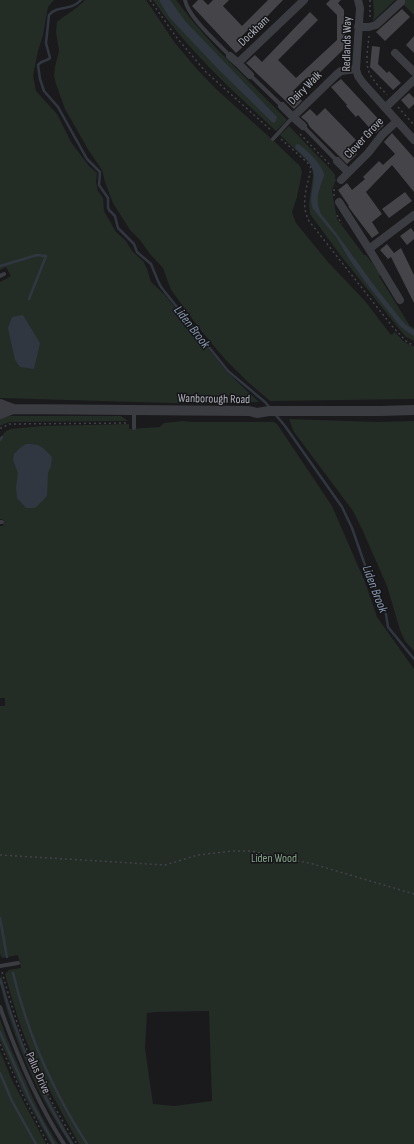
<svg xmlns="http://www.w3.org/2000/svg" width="414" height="1144" viewBox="0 0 414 1144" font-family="'Sofia Sans Condensed',sans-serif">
	<rect width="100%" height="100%" fill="#1a1a1c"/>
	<path fill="#242c26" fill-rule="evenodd" d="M0,0H54L48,7L43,35L38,51L33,76L36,91L57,114L71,142L89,166L97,173L96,182L98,191L103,198L104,211L116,232L126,241L132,251L143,261L147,269L151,282L165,295L227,372L259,402L203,404L0,398V282L11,276L6,267L0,270Z
		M85,0H146L175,43L196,68L216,89L276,143L300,166L302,172L297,197L292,212L296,223L328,262L365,301L391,335L395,332L403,341L414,347V399L270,401L249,383L224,358L199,328L171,290L163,268L150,254L140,240L130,230L113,203L105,182L102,170L89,151L65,109L56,84L54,76L55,67L59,51L56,32L57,22C66,14 77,9 85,0Z
		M153,0H176L190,18L216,48L287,120L276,131C232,90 187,50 153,0Z
		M373,0H395L373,21L374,13Z
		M401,0H414V15L404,5Z
		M289,126L334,173L335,175V178L336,180L333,187L332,191L337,219L364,255H366L381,274L379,276L410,326L414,328V341L406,337L400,330L341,256L310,214L309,204L313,175L312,167L309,163L280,135Z
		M9,416H121L128,421L9,422L0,426V419Z
		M289,419L377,422L414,421V651L405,641L400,630L387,586L362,529L353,511L294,432Z
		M183,421L192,422H274L277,424L332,506L365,582L377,617L414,669V1144H79C60,1109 40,1075 25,1038C17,1017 11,995 5,974L9,970L21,968L18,955L2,958L0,954V706H5V698H0V526H3L4,520L0,519V438L6,431L11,429L41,426L129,424V429L160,427L164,423ZM209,1011L212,1101L174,1106L153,1104L145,1048L147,1013L156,1012Z
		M1,974C7,997 13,1020 22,1042C37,1077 55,1111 74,1144H70C42,1102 20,1055 6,1007C3,996 0,985 1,974Z
		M0,1019C7,1040 16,1061 26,1082C35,1103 45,1124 58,1144H51L25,1097L0,1040Z
		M0,1051L12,1080L46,1144H0Z"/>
	<path fill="#313740" d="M159,0H170L185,21L277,117L276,121L274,123L272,122L218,69L184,33L169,17Z
		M298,144C306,149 323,165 324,175C324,178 322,181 321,184C317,197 316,201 321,214C345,243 365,275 388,303C396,313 403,324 414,330V336L406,331L400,326L370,288L349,259L337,238L313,209C307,195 318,181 312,168C309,160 301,154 295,148L296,145Z
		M23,315L40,343L34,369L20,367L15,360L8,328L12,317Z
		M26,444C41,444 41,446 52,457L51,466L48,473L47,496L35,508H26L17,498L16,487L18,473L13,460L14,454L20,448Z"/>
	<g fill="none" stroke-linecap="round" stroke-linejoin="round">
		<path stroke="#313740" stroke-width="2.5" d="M81,0C70,12 59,4 49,15L46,43L50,58C46,62 41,60 38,65L40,79L44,91L58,107L87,159L100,172L99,185L108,198V207L109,210L115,216L118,228L134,244L137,252L151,264L158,281L161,287L228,371L265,402L271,409
			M0,266L37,255L46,256L29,299
			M275,414L285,426L342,507L352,528L366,568L385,608L388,627L414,659
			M0,440L2,437
			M0,918L7,957
			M13,973C28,1035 52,1090 87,1144
			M0,979C17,1038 39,1092 72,1144
			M0,1032L31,1102L54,1144
			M0,1073L12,1101L36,1144"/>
	</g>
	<path fill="#454549" d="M198,0H203L208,5L213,0H229L223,6L242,26L268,0H283L252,32L249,29L239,39L245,45L236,53L192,6Z
		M330,0H341L338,3L344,10V20H345V45L346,47L310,82L306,78L293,91L302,101L294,109L246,63L255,55L262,62L310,12L318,20L278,60L296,78L337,40V15L326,4Z
		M402,9L410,17L385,41L376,32Z
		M414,36V53L406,45Z
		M372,46L380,47L378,64L387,73L389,71L401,83L393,90L370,67Z
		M341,79L384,125L376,133L375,132L374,133L358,115L356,117L346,106L347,105L331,87Z
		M409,93L414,98V104L409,109L401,100Z
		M325,108L356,140L349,147L357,154L347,164L310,127L307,122L301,117L310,109L317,116Z
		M392,133L414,158V192L392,165L366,192L382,214L372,222L379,233L372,238L350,209L348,206H349L338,190L347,183L352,190L365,179L363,177L379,161L383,165L395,154L384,142Z
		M405,192L412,201L389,218L382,209Z
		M411,228L414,232V239L407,245L400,236Z
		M387,244L394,253L401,248L414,275V303L391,257L388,259L380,250Z"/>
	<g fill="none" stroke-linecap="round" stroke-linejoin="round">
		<path stroke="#414348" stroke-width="1.5" stroke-dasharray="2 3" stroke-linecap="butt" d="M150,0L177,38L206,72L272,131
			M370,0V18
			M369,36C368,48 364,65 371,76C375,83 382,89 387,95
			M398,107L414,125
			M300,134L329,164
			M281,139L310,165L311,169C307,187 300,204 309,221L392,326L406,341L414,346
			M334,196V190L336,186
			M337,215L338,218L342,224
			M0,428H2L9,424L129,423
			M0,855L165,865L198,855L233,851H251L313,864L414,894
			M2,972C8,993 14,1014 21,1034C35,1073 55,1110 77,1144
			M0,1044L22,1094L48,1144"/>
		<path stroke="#3b3c41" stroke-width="4" d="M185,0C188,17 217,42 230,56
			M250,75L282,106
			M303,126L337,161
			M273,139L293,117
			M0,276L4,274
			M134,410V428
			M0,522H2
			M0,966L18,963
			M0,1007C17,1055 36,1101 64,1144"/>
		<path stroke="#3b3c41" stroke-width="8" d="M358,0L360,8L356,69L358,76L363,83L414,140
			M358,27H369L376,25L401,2
			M395,53L414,72
			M230,56L238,63L304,0
			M238,63L250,75
			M282,106L293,117L337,74L341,71L356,69
			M385,108L414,80
			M293,117L303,126
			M337,161L348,172
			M341,180L368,153L382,135L397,121
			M339,202L369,249L414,215
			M369,249L400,300"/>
		<path stroke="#3b3c41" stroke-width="10" d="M0,404L13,409L249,411L257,413L269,411H380L414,410
			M0,414L13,409"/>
	</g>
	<g text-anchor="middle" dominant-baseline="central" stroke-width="3" stroke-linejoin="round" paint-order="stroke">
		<g font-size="12" fill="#aeb0bb" stroke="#151517">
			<text transform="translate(254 31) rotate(-44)">Dockham</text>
			<text transform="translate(347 44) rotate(-89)">Redlands Way</text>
			<text transform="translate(305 88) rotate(-45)">Dairy Walk</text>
			<text transform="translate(364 138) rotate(-47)">Clover Grove</text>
			<text transform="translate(214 399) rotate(1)">Wanborough Road</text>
			<text transform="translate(38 1073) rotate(66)">Palus Drive</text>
		</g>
		<g font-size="12" fill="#86a58b" stroke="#151517">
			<text x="274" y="858">Liden Wood</text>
		</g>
		<g font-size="13" font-style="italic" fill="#879ab3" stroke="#151517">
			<text transform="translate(192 327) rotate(52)">Liden Brook</text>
			<text transform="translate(375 589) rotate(69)">Liden Brook</text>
		</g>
	</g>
</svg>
